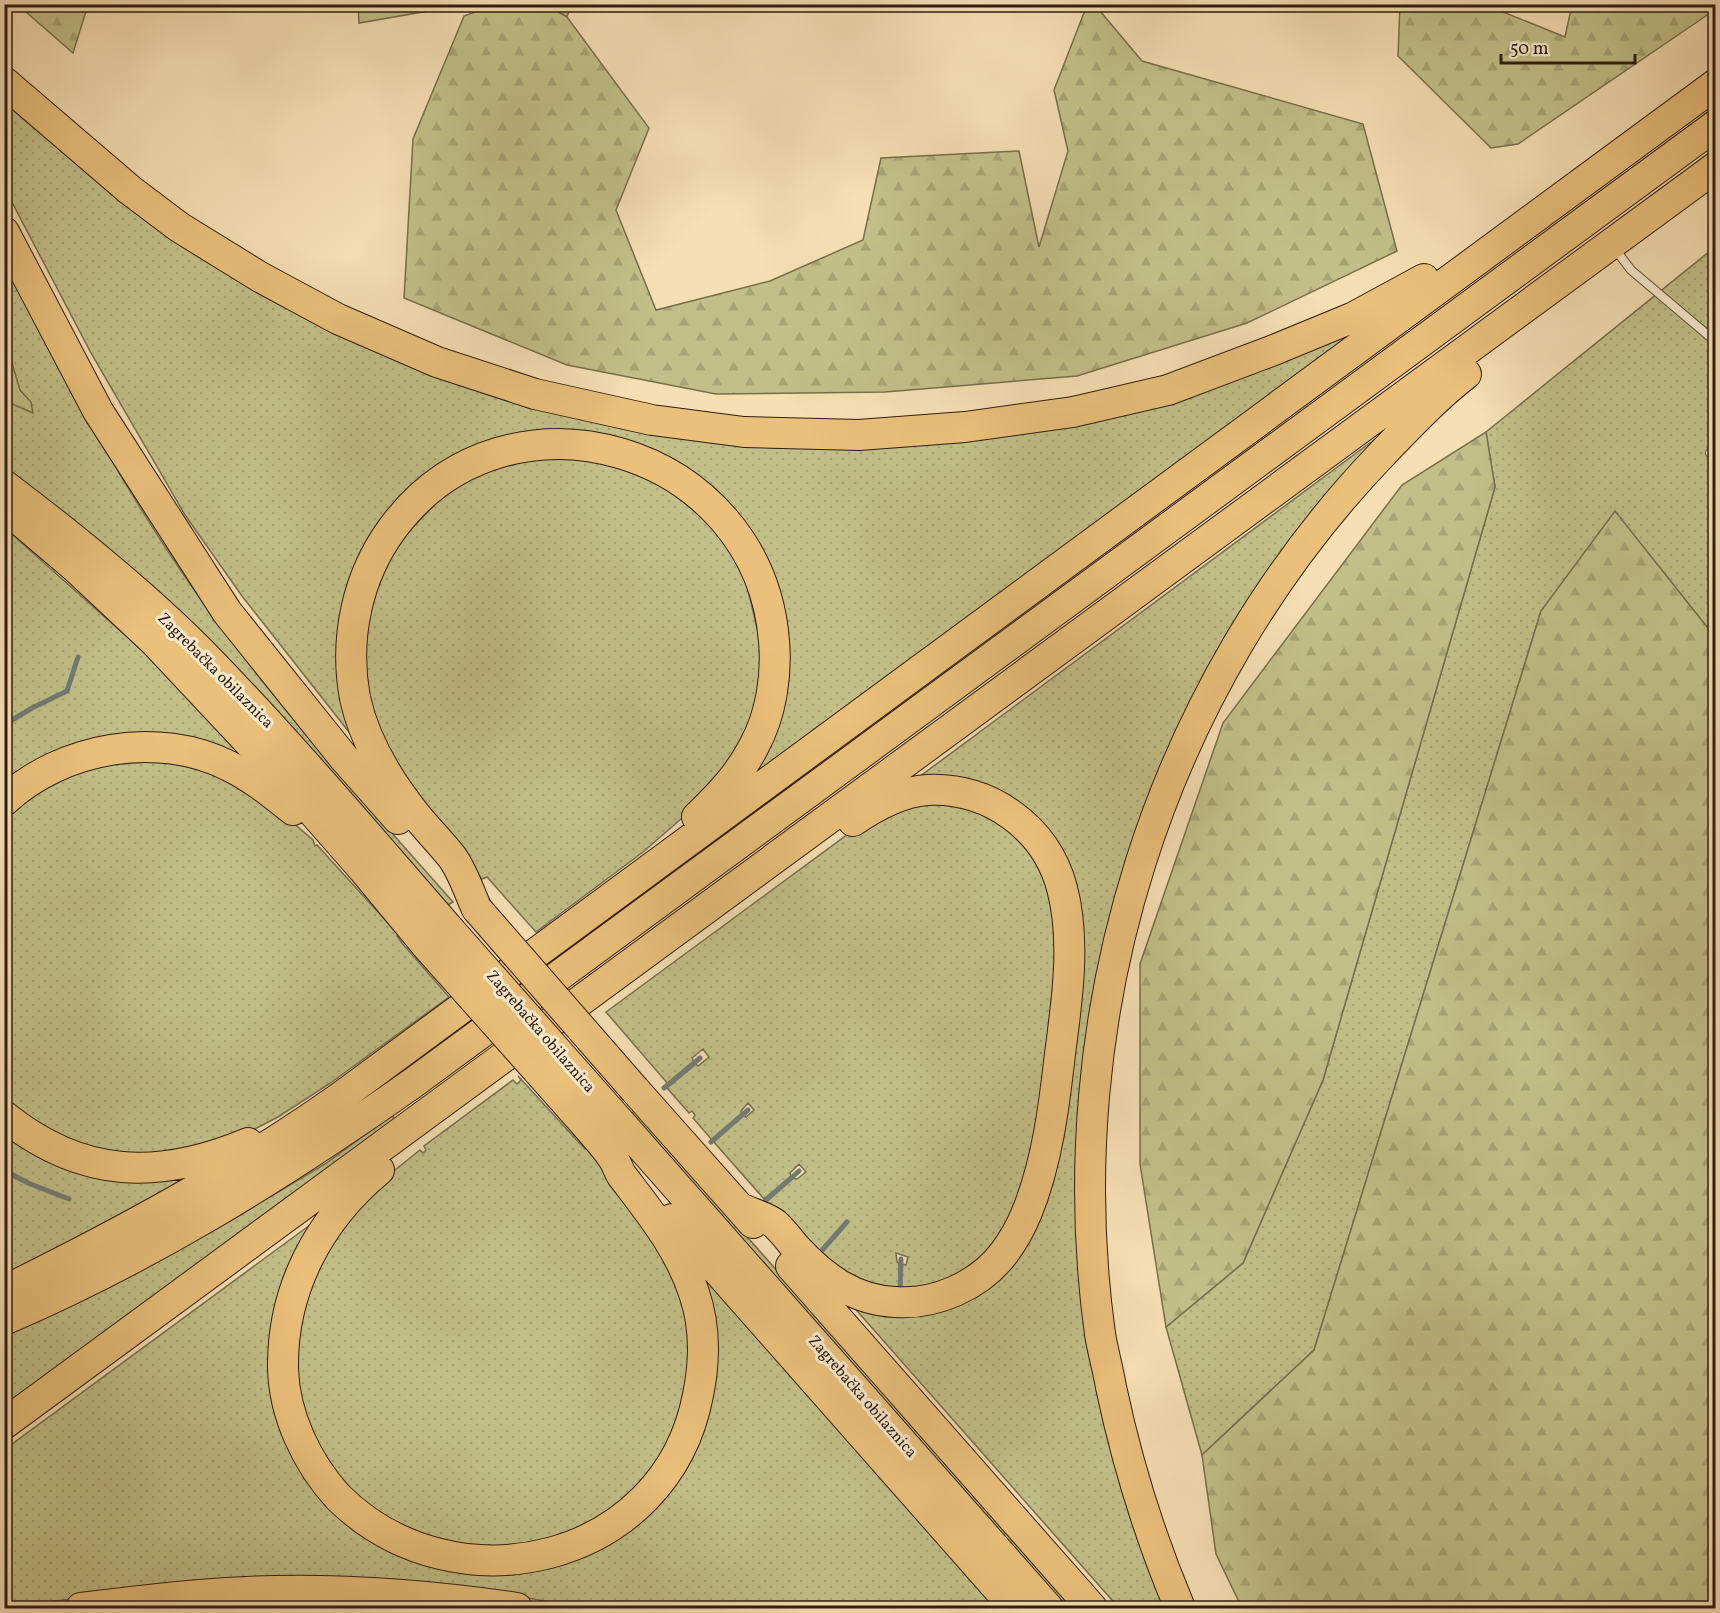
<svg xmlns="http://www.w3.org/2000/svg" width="1720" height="1613" viewBox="0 0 1720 1613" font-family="Vollkorn,serif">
	<defs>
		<pattern id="grass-dots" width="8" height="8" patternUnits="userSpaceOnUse" patternTransform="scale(1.5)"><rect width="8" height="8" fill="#c2c088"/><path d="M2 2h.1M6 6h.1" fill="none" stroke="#a7a574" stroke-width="1.8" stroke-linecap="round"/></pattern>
		<pattern id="forest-firs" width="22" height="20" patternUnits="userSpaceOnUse" patternTransform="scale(1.5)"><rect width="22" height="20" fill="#c2c088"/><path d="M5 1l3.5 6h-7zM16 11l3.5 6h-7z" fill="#a7a574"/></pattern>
	</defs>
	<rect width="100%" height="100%" fill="#f5dfb3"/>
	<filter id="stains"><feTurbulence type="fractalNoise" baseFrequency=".00333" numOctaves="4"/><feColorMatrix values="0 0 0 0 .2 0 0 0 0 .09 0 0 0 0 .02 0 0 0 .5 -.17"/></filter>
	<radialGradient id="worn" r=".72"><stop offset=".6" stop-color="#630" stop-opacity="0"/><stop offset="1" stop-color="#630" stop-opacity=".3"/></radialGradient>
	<path fill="url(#grass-dots)" stroke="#786e4e" stroke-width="1.5" d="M547,5H571L567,17Z
		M4,94L128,200L535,404L954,440L1381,313L754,780L775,582L763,554L741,521L721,497L691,473L666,457L629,442L564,433L381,523L352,731L349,732L242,596L185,515L91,353L5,189Z
		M1715,247V637L1615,512L1541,611L1314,1350L1202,1455L1166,1327L1243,1263L1323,1080L1495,487L1486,432Z
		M4,264C71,389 136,514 221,627C292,724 374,812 453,902L446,906L5,470Z
		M1386,431L1161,776L1081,1213L1169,1608H1119L851,1304L884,1312L1026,1241L1066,860L919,777Z
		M539,457L599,460L660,482L723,535L744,573L763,654L759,693L750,725L736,755L697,805L643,852L536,932L487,877L482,879L442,832L389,756L373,715L364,678L363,642L370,604L395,546L445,494L478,474Z
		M5,528L135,644L174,681L256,766L200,742L5,783Z
		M164,761L224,776L277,809L313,840L315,846L317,845L398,934L397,936L402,943L449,997L329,1084L278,1117L245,1134L164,1157L84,1148L17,1111L5,1099V818C31,793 63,775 98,765C117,760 144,762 164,761Z
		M929,800L998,817L1045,868L1058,929L1052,1034L1024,1190L1000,1241L963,1275L901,1292V1264L906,1265L908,1257L896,1253L897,1262L899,1263V1291L871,1287L818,1257L836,1236L817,1256L766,1202L794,1178L797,1179L806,1172L799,1164L790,1173L791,1176L764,1199L713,1141L744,1115L746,1117L754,1110L748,1103L741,1111L743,1114L712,1140L693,1118L695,1115L692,1111L689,1113L667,1088L696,1064L698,1066L709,1057L703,1049L692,1058L694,1062L668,1084L606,1012L855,829Z
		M518,1076L585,1149L588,1147L635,1205L683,1292L693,1353L677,1429L640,1489L574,1536L465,1551L369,1511L328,1467L297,1396L296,1319L329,1240L390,1174L420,1150L423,1153L426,1150L424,1146L513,1080L517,1084L521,1080Z
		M635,1110L1075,1608H1064L630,1115Z
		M392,1115L395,1120L5,1408L4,1335L139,1271L213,1231L325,1164Z
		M5,1131L63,1166L108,1180L185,1179L5,1277Z
		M310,1225L296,1249L282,1282L271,1377L387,1549L428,1566L474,1574L513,1575L553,1568L606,1545L679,1476L702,1272L997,1608H580L528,1598L433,1587H158L5,1608L4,1450Z"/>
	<path fill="url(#forest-firs)" stroke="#786e4e" stroke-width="1.5" d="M358,4H463V5L359,23Z
		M18,5H88L73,53Z
		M494,5H547L567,17L649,128L616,210L656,310L770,281L863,240L881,158L1019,151L1039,247L1068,151L1054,90L1087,5H1095L1142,61L1363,124L1397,251L1247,323L1077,376L885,392L716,394L567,365L404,298L413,139L464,16Z
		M1400,5H1486L1565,37L1572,5L1715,4L1716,9L1518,144L1491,148L1398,56Z
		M4,352L9,353L20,390L31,402L33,413L5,401Z
		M1486,432L1495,487L1323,1080L1243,1263L1166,1327L1140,1164V964L1223,723L1402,485Z
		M1615,511L1715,637V1608H1242L1216,1554L1202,1455L1314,1350L1541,611Z"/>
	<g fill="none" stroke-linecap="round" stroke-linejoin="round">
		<path stroke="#727b75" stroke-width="5" d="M4,725L32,708L67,691L78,657
			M664,1088L700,1058
			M711,1142L748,1110
			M4,1170L28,1183L69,1199
			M765,1201L799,1171
			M817,1256L847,1222
			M900,1293L901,1259"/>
		<defs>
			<path id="lane" d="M1615,249L1631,270L1716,342
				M1710,453L1716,448"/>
			<path id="highway" d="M4,82L130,190L179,227L260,277L338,319L437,362L535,394L652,420L744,432L859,435L965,427L1073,412L1168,390L1274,350L1354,317L1424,279
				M4,232L98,411L227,612L344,758L398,819
				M4,485C73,537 140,591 201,652C288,741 368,836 449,929
				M21,521L75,567L154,641L291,787L363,869L426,945
				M4,801C62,747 158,730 229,766C252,777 273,794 293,810
				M477,909C469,892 463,872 452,857C440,842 427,829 415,814C388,780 364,740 355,698C344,639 357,577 392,529C508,371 759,448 774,641C777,676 771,715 754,746C740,774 719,796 697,817
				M635,1090L753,1223
				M609,1110L1048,1608
				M4,1116C82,1179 159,1180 248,1143
				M379,1170C319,1220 282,1289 283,1368C284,1415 307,1463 338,1497C455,1613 666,1564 698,1395C705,1361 705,1325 694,1293C679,1248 651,1214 623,1177C618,1171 617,1163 612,1157C605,1146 595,1136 587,1126
				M740,1208C751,1213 766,1217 775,1224C783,1231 790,1241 797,1249C824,1278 854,1300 895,1302C935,1305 979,1286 1004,1253C1013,1241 1021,1227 1027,1212C1047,1163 1054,1107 1060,1054C1067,1001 1076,941 1062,888C1046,828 990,787 927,790C900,792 875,806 853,821
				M672,1219L1015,1608
				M791,1266L1092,1608
				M4,1291C121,1233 235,1172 342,1096L1716,84
				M4,1320C151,1257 284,1174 413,1083L1716,125
				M4,1424L1716,167
				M81,1608C129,1602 177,1596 226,1593C322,1587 421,1594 517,1608
				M1180,1608C1150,1537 1127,1463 1111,1387C1108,1369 1103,1352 1100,1334C1056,1016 1159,686 1382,454C1409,426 1435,398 1466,374"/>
		</defs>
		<use href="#lane" stroke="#604e3b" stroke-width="10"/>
		<use href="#highway" stroke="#2e1d13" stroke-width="32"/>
		<use href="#lane" stroke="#f8eace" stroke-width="8"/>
		<use href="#highway" stroke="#eac07a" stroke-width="30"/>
		<defs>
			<path id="highway-bridge" d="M477,909L635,1090
				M449,929L609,1110
				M426,945L587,1126"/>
		</defs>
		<use href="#highway-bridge" stroke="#2e1d13" stroke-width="32" stroke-linecap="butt"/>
		<use href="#highway-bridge" stroke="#eac07a" stroke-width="30"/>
	</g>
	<g text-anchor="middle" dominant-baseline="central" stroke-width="6" stroke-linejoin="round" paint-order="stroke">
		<g font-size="16" fill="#2e1d13" stroke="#f8eace">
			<text transform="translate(215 671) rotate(45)">Zagrebačka obilaznica</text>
			<text transform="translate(540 1032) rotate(49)">Zagrebačka obilaznica</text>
			<text transform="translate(862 1397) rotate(49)">Zagrebačka obilaznica</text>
		</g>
	</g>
	<rect width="1720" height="1613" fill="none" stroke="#f5dfb3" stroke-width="24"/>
	<rect x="6" y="6" width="1708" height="1601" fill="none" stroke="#2e1d13" stroke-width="3"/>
	<rect x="12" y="12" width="1696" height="1589" fill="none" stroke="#2e1d13" stroke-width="1.5"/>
	<path d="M1501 54v9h134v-9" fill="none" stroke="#2e1d13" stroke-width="3"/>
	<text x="1510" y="54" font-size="18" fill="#2e1d13" stroke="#f8eace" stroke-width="4.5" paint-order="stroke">50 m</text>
	<rect width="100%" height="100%" filter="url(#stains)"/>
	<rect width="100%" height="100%" fill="url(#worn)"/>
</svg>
